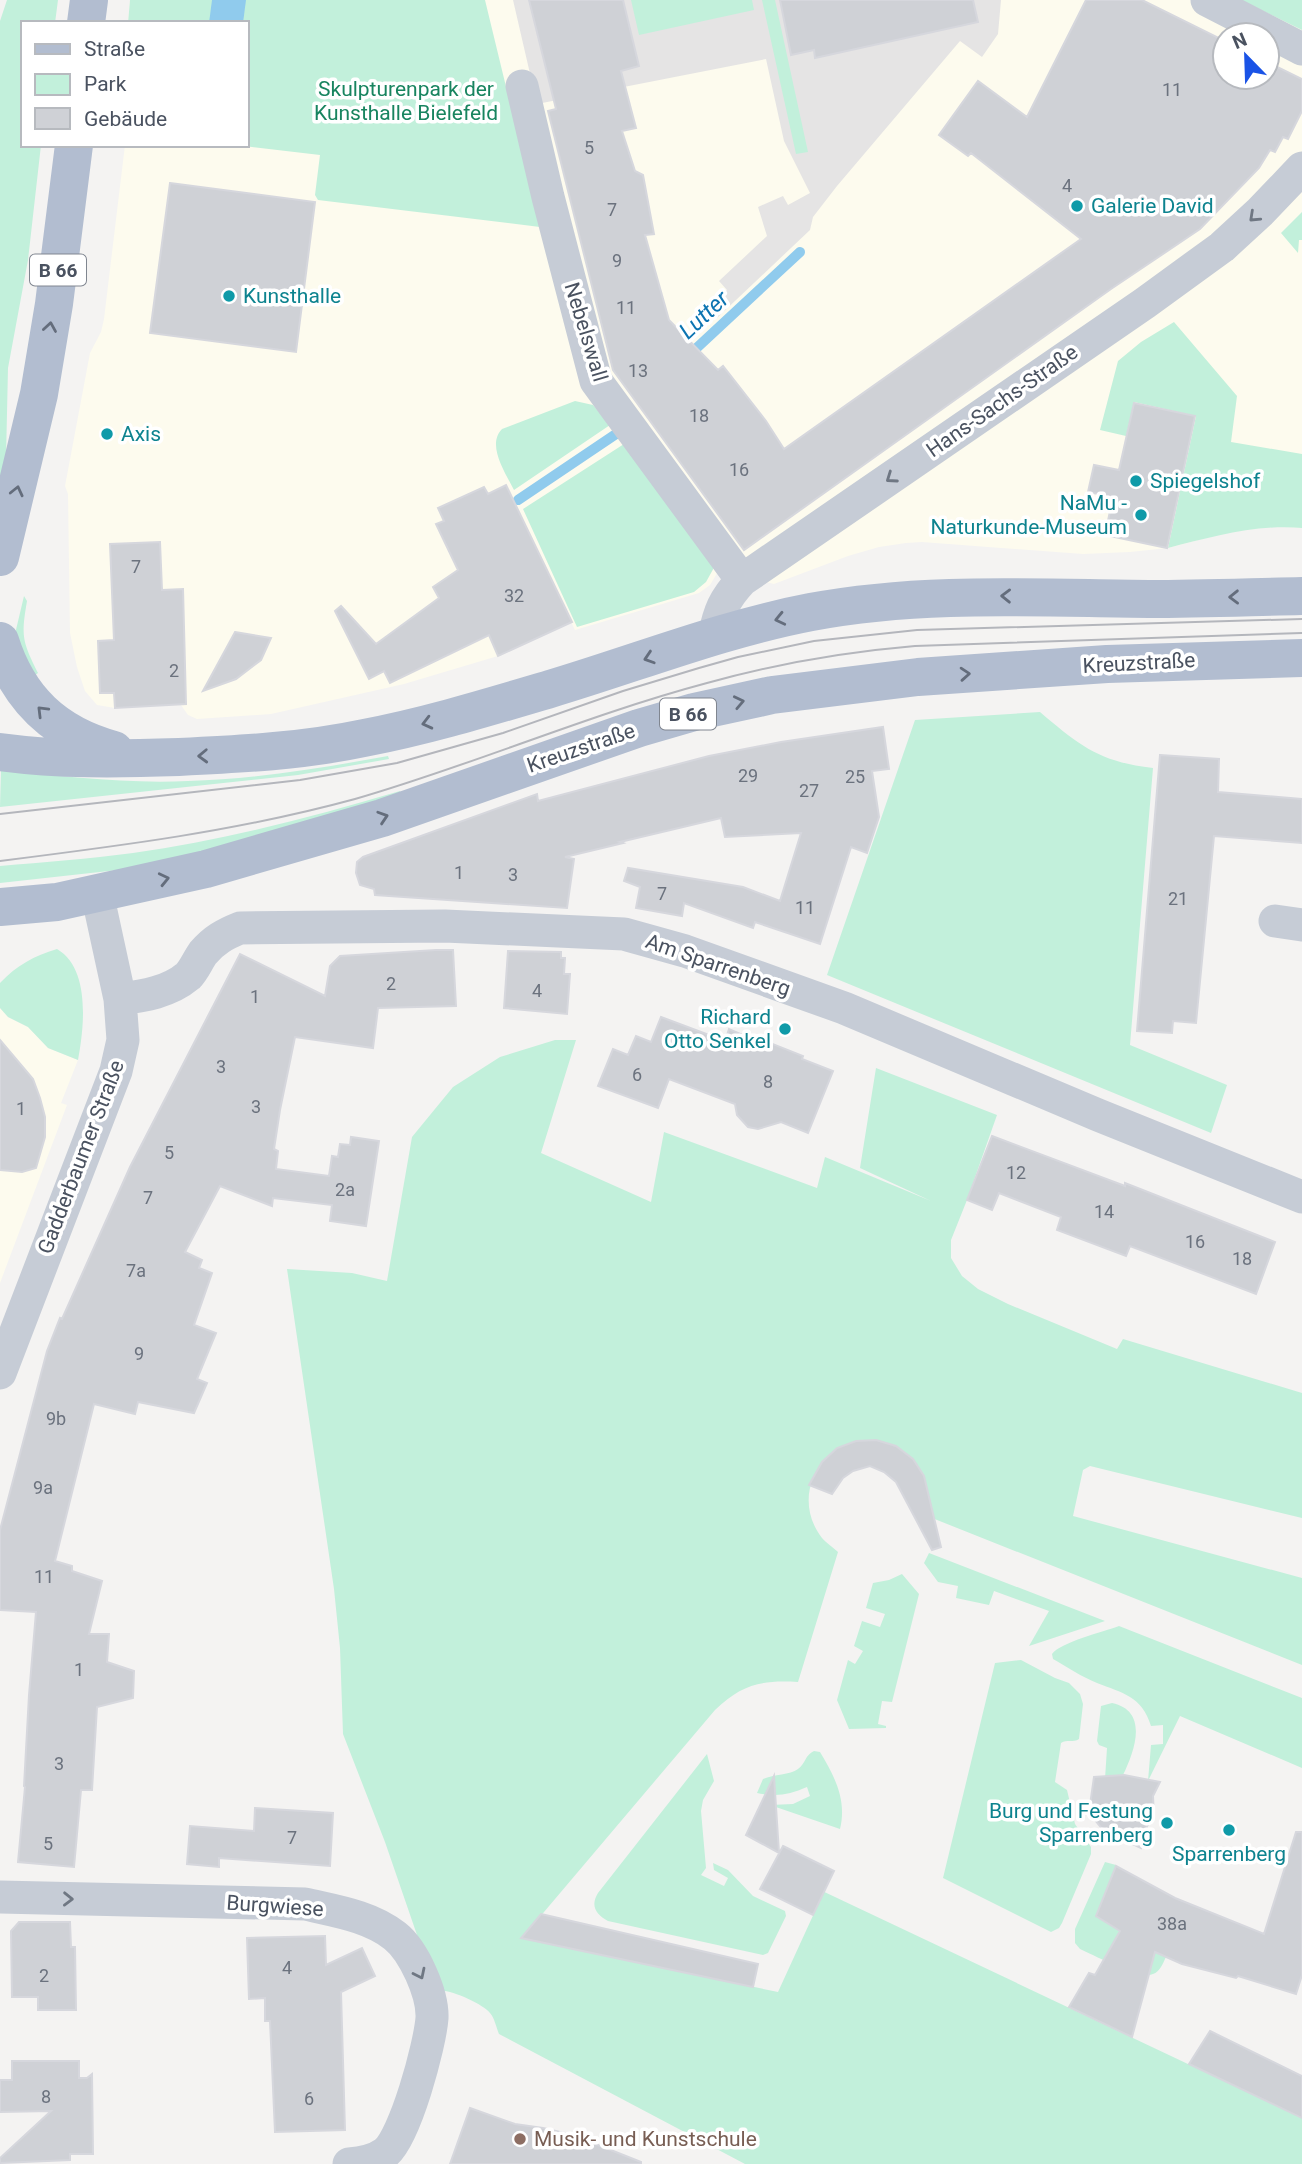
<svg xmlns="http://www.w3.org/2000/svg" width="1302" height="2164" viewBox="0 0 1302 2164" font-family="Roboto,sans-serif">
	<rect width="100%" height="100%" fill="#f4f3f2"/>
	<path fill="#fdfbee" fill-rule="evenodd" d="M130,0H1302V528L1269,526L1221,534L1168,548L1130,552L1083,554L922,542L906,543L879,547L848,556L774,584L719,570L710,585L699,593L575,630L571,622L498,656L404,684L271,714L197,719L188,715L181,705L115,708L97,705L85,691L77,667L70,633L68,494L65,486L90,353L101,332L104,319L125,145H247V23H128ZM1225,35H1267V77H1225Z
		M0,1008L8,1017L28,1027L48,1048L78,1060L61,1103L67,1105L0,1283Z"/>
	<path fill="#e5e4e4" d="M513,0H1001L998,34L982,57L960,41L837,186L813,217L810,230L717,318L708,308L727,290L719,281L767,236L758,207L783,196L788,205L810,193L784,141L766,59L537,104Z"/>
	<path fill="#c2f0db" d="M7,0H58L55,23H23V145H41L28,260L8,368L6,458L0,481V21Z
		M130,0H485L540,227L318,200L315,195L320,155L236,145H247V23H128Z
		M631,0H752L754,10L639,35Z
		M762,0H775L808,152L796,154Z
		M1241,0H1302V30Z
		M1302,212V240H1299L1298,253L1281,233Z
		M1174,322L1237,396L1231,442L1302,454V528C1256,524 1212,537 1168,548L1196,416L1134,402L1126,436L1100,430L1118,361L1141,342Z
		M575,401L593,405L610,425L514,490C506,474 486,445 502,429Z
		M624,444L716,564L706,582L694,592L577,627L523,509Z
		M24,596L27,601C21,636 22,641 38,673L31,678L15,634Z
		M1040,712C1080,746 1100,762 1153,768L1130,1045L1227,1085L1211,1133L827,975L915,720Z
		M388,756L389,759L298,775L0,807L1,770C63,776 126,784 188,781C255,779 322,768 388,756Z
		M400,791L401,794L314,823L136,868L0,883V866C44,862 89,859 133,853C224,840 313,817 400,791Z
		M57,949C91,969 84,1028 78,1060L48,1048L28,1027L8,1017L0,1008V983C17,965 34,956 57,949Z
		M555,1040H576L541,1153L651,1202L664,1132L817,1188L825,1157L931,1201L860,1168L876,1068L997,1115L967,1200L951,1240V1258L962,1276L978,1289L1008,1304L1117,1349L1123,1339L1302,1393V1518L1090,1466L1083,1470L1073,1516L1302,1578V1665L927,1516C929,1491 926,1469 905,1453C849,1411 779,1482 822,1538C826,1543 833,1547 838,1552L798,1682C761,1680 742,1684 715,1710L522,1938L778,1992L816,1909L773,1887L780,1871L1302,2118V2164H745L499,2034C496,2027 495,2019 490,2013C483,2004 450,1989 439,1991L427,1964L385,1842L343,1734L340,1648L334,1589L287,1269L352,1273L387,1281L412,1137L453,1087L500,1057Z
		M929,1553L1105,1621L1029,1646L1049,1611L994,1591L989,1605L956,1598L958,1586L938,1582L924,1563Z
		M902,1574L919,1594L892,1702L882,1701L878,1724L886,1726V1728L849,1729L837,1700L848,1660L855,1664L863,1651L854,1646L862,1621L880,1627L885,1614L866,1608L873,1583L889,1580Z
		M1119,1626L1302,1698V1768L1180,1716L1148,1781L1151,1745L1163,1744V1725L1151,1726C1142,1696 1122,1693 1097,1683C1082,1677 1067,1667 1053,1659L1052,1654C1061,1642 1103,1632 1119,1626Z
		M1021,1660L1055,1678L1069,1683L1080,1694L1083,1704L1079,1739C1073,1743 1067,1739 1061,1743L1055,1782L1067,1790L1075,1824L1091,1847V1854L1062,1923L1059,1928L1051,1932L943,1878L995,1663Z
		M1112,1703C1149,1711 1135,1750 1123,1775H1113L1105,1779L1107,1748L1099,1745L1097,1741L1101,1706Z
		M814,1751L820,1752C835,1777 847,1800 840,1829L770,1805L793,1804L810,1796L807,1787C789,1795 776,1797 757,1793L763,1779C774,1774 790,1775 798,1769C806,1763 805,1755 814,1751Z
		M707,1754L714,1781L703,1800L701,1811L706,1868L701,1875L724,1886L728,1878L714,1870L713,1863L728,1870L753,1896L785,1911L786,1916L768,1953L763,1955L608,1921C596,1914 590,1906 598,1893Z
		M1105,1862L1116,1865L1096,1916L1166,1957C1163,1963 1160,1972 1153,1974C1140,1980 1094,1955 1080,1949L1075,1943V1929Z"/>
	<path fill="#90cbed" d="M212,0H246L243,23H209Z"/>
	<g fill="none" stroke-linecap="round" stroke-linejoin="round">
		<path stroke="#90cbed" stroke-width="10" d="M688,356L800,252
			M518,500L616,434"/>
	</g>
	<path fill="#cfd1d6" stroke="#d6d7dd" stroke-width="2" d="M529,0H623L639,66L621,71L636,128L622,131L635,171L643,175L654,234L645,235L669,320L718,370L723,366L766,421L784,449L1081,239L971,153L968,156L939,135L978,81L1027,117L1086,0H1142L1225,41V77H1267V62L1302,79V111L1288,139L1283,137L1275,152L1270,150L1259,168L1200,229L1111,289L744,550L613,370L548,111L556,109Z
		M780,0H973L978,22L815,58L814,50L791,55Z
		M170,183L315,202L296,352L150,333Z
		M1134,403L1195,416L1167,548L1105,535L1113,497L1088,492L1094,465L1119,470Z
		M506,485L572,622L498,656L489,635L390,683L384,671L369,679L335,611L341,606L376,644L439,598L433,587L458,570L436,524L444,521L438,508L484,487L488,494Z
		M160,542L162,590L183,589L186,704L115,708L114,693H100L98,641L114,640L110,544Z
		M235,632L271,638L261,660L236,679L203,691Z
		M883,727L889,769L872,771L879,817L867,853L851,847L820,944L755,922L753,928L684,903L682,916L636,908L640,887L624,881L628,868L743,887L780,901L801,833L725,837L721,818L620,842L623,843L565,857L574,859L567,908L375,895L374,889L360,885L356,873L357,862L363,857L537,794L538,801L709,756L781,742Z
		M1160,755L1219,759L1218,792L1302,799V843L1214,836L1196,1023L1173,1021L1172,1033L1137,1031Z
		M436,950H453L456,1006L378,1008L373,1048L295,1037L280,1110L274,1149L278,1151L276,1169L329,1176L332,1156L338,1157L340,1144L350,1145L351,1137L379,1141L366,1226L330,1221L332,1205L273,1198L272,1206L220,1186L185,1252L202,1260L199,1268L212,1273L194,1325L216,1333L197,1379L207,1383L194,1413L138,1402L135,1414L94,1404L55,1561L72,1566V1571L102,1581L89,1634H109L107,1662L134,1671L133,1698L97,1707L92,1790H81L74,1867L18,1862L25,1787L24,1786L29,1695L36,1612L0,1610V1530L47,1351L60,1318L62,1319L130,1167L240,954L325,996L330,966L340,956Z
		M508,951L561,952V958H565L564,974H570L567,1014L504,1008Z
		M661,1017L725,1041L729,1029L759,1042L760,1039L803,1056L802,1059L833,1071L808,1133L781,1122L758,1129L748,1127L737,1115L735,1104L669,1079L658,1108L598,1086L613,1049L628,1055L636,1036L651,1042Z
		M0,1040L33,1079L40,1098L45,1117V1137L36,1168L22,1172L0,1170Z
		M992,1136L1125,1186V1183L1275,1242L1256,1294L1130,1246L1126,1256L1057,1230L1061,1217L999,1193L992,1210L967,1200Z
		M876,1440L896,1446L913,1459L924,1476L941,1547L932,1550L896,1482L884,1472L870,1466L853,1471L843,1478L832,1494L809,1485L822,1462L837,1448L856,1441Z
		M1124,1775L1160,1782L1153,1796L1154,1818L1147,1826L1141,1848L1103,1830L1091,1815L1090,1805L1094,1777Z
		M774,1776L779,1853L746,1835Z
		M255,1808L333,1813L330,1866L219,1858V1867L187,1864L190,1826L254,1831Z
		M1296,1832H1302V1975L1296,1994L1238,1976L1236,1978L1182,1964L1155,1952L1132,2037L1069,2007L1089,1973L1095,1975L1120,1931L1096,1916L1116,1866L1175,1898L1264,1934Z
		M783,1846L834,1871L813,1915L760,1889Z
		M541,1914L758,1964L753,1987L521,1938Z
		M19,1922H70L71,1947H75L76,2010H38V1997H12L11,1931Z
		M325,1936L326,1965L362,1948L375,1976L341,1992L345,2130L275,2132L270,2021H265V1998L249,1999L247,1938Z
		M1210,2031L1302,2076V2118L1189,2064Z
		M12,2061H79V2078H87L92,2074L93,2154H70V2160L0,2163V2158L51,2111L0,2112V2080H12Z
		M470,2108L515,2124L543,2128L573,2135L641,2162V2164H450Z"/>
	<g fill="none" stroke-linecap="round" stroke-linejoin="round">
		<path stroke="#c6ccd6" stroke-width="33" d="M1207,0L1302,49
			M522,86L548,197L596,381L742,580
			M714,637C719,612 724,599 742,580L1145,303L1222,247L1260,212L1302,168
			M1275,921L1302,925
			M120,999C144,996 169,992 188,976C194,970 198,960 203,953C214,940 225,934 240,928L445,926L624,934L685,951L844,1008L1098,1115L1302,1197
			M0,1373L116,1071L123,1040L120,999L97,893
			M0,1897L305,1904C335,1911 370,1916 395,1936C414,1951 433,1994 432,2018C430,2045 405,2138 385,2153C374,2161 362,2163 349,2164"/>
		<path stroke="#b2bdd0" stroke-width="38" d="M86,23L89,0
			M0,557L39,394L54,304L74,145
			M0,641C18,699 55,734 114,750
			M0,752C59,760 119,759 179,757C241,754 303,751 364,738C427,726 489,707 550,689C637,663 722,629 811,612C923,591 1036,598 1149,599C1200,599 1251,597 1302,596
			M0,907L57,902L206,869L382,818L639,728L694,712L772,695L918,677L1107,664L1302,658"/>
		<path stroke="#b4b6bc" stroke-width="2" d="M0,814L300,780L397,763L503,733L623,691L699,668L738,657L814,641L917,630L1302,619
			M0,861C119,846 238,831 355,799C473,765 587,715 707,683C775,664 844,652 915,646L1302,633"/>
	</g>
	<defs><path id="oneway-chevron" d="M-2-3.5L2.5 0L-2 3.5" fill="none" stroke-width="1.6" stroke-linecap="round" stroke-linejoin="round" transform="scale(1.75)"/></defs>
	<g stroke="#6f7783">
		<use href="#oneway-chevron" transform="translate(1254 217) rotate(137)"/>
		<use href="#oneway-chevron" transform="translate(891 478) rotate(145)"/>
		<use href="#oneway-chevron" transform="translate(68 1899) rotate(1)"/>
		<use href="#oneway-chevron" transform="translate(420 1974) rotate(64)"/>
	</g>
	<g stroke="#646d7c">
		<use href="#oneway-chevron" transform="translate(50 327) rotate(-81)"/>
		<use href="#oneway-chevron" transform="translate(17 491) rotate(-77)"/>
		<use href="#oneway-chevron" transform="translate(1006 596) rotate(-179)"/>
		<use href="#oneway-chevron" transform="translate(1234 597) rotate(179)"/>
		<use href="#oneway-chevron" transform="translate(780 619) rotate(167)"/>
		<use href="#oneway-chevron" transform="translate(649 658) rotate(162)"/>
		<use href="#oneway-chevron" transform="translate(965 674) rotate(-4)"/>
		<use href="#oneway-chevron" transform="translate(739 702) rotate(-12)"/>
		<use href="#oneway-chevron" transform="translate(42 711) rotate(-135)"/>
		<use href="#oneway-chevron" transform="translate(427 723) rotate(166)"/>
		<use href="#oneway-chevron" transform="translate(203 756) rotate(178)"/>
		<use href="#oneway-chevron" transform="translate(383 817) rotate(-18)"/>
		<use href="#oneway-chevron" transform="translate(164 879) rotate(-13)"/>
	</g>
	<g fill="#0f9aa8" stroke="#fff" stroke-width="2.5">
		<circle cx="1077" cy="206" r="7"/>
		<circle cx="229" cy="296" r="7"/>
		<circle cx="107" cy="434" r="7"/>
		<circle cx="1136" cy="481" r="7"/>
		<circle cx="1141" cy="515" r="7"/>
		<circle cx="785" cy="1029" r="7"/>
		<circle cx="1167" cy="1823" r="7"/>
		<circle cx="1229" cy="1830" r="7"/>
	</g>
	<circle fill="#8d6e63" stroke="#fff" stroke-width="2.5" cx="520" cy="2139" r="7"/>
	<g text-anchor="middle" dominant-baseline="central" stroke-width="7" stroke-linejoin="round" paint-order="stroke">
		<g font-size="18" fill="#6b727e">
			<text x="1172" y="89">11</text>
			<text x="589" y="147">5</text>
			<text x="1067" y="185">4</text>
			<text x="612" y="209">7</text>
			<text x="617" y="260">9</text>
			<text x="626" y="307">11</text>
			<text x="638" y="370">13</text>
			<text x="699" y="415">18</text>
			<text x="739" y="469">16</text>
			<text x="136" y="566">7</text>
			<text x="514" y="595">32</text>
			<text x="174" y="670">2</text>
			<text x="748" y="775">29</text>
			<text x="855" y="776">25</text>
			<text x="809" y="790">27</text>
			<text x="459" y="872">1</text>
			<text x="513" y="874">3</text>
			<text x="662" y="893">7</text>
			<text x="1178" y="898">21</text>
			<text x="805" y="907">11</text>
			<text x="391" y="983">2</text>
			<text x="537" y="990">4</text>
			<text x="255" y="996">1</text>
			<text x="221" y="1066">3</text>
			<text x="637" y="1074">6</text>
			<text x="768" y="1081">8</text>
			<text x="256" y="1106">3</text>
			<text x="21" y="1108">1</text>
			<text x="169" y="1152">5</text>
			<text x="1016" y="1172">12</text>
			<text x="345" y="1189">2a</text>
			<text x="148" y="1197">7</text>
			<text x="1104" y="1211">14</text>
			<text x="1195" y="1241">16</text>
			<text x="1242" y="1258">18</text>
			<text x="136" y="1270">7a</text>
			<text x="139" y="1353">9</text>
			<text x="56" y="1418">9b</text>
			<text x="43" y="1487">9a</text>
			<text x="44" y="1576">11</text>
			<text x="79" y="1669">1</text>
			<text x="59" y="1763">3</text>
			<text x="292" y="1837">7</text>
			<text x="48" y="1843">5</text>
			<text x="1172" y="1923">38a</text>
			<text x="287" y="1967">4</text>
			<text x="44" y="1975">2</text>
			<text x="46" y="2096">8</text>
			<text x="309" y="2098">6</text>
		</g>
		<g fill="#fff" stroke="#808690" stroke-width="2">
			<rect x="30" y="254.5" width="56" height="31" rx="5"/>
			<rect x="660" y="698.5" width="56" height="31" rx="5"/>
		</g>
		<g font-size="19" font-weight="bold" fill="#4a5260">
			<text x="58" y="270">B 66</text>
			<text x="688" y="714">B 66</text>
		</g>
		<g font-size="21" fill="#18845f" stroke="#fff">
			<text x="406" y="89">Skulpturenpark der<tspan x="406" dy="24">Kunsthalle Bielefeld</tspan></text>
		</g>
		<g font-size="21" fill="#0d838f" stroke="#fff" text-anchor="start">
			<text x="1091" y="206">Galerie David</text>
			<text x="243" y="296">Kunsthalle</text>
			<text x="121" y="434">Axis</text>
			<text x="1150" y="481">Spiegelshof</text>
			<text x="1127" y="503" text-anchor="end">NaMu -<tspan x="1127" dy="24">Naturkunde-Museum</tspan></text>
			<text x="771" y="1017" text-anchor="end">Richard<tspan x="771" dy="24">Otto Senkel</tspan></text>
			<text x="1153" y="1811" text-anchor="end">Burg und Festung<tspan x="1153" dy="24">Sparrenberg</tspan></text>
			<text x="1229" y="1854" text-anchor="middle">Sparrenberg</text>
		</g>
		<g font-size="21" fill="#4a5260" stroke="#fff">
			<text transform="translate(586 332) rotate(73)">Nebelswall</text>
			<text transform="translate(1002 401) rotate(-35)">Hans-Sachs-Straße</text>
			<text transform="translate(1139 663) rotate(-3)">Kreuzstraße</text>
			<text transform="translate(581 748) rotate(-19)">Kreuzstraße</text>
			<text transform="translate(718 965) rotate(19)">Am Sparrenberg</text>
			<text transform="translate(81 1157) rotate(-69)">Gadderbaumer Straße</text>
			<text transform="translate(275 1906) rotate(4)">Burgwiese</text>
		</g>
		<g font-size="21" fill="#785e54" stroke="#fff" text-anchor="start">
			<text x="534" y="2139">Musik- und Kunstschule</text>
		</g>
		<g font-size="23" font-style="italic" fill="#0c74b1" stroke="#fff">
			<text transform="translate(704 315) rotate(-43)">Lutter</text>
		</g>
	</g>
	<rect x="21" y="21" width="228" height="126" fill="#ffffff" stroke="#b7babf" stroke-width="2"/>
	<rect x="35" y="44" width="35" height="10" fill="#b2bdd0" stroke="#b7babf" stroke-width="2"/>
	<text x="84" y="56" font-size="21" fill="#4a5260">Straße</text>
	<rect x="35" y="74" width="35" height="21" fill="#c2f0db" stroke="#b7babf" stroke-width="2"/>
	<text x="84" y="91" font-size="21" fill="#4a5260">Park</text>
	<rect x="35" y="108" width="35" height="21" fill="#cfd1d6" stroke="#b7babf" stroke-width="2"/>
	<text x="84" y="126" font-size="21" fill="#4a5260">Gebäude</text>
	<g transform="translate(1246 56) rotate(337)"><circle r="33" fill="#ffffff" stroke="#b7babf" stroke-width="2"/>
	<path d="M0-5L12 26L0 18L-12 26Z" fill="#1a53e6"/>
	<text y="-10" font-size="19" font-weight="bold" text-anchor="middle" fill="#4a5260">N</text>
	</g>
</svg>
